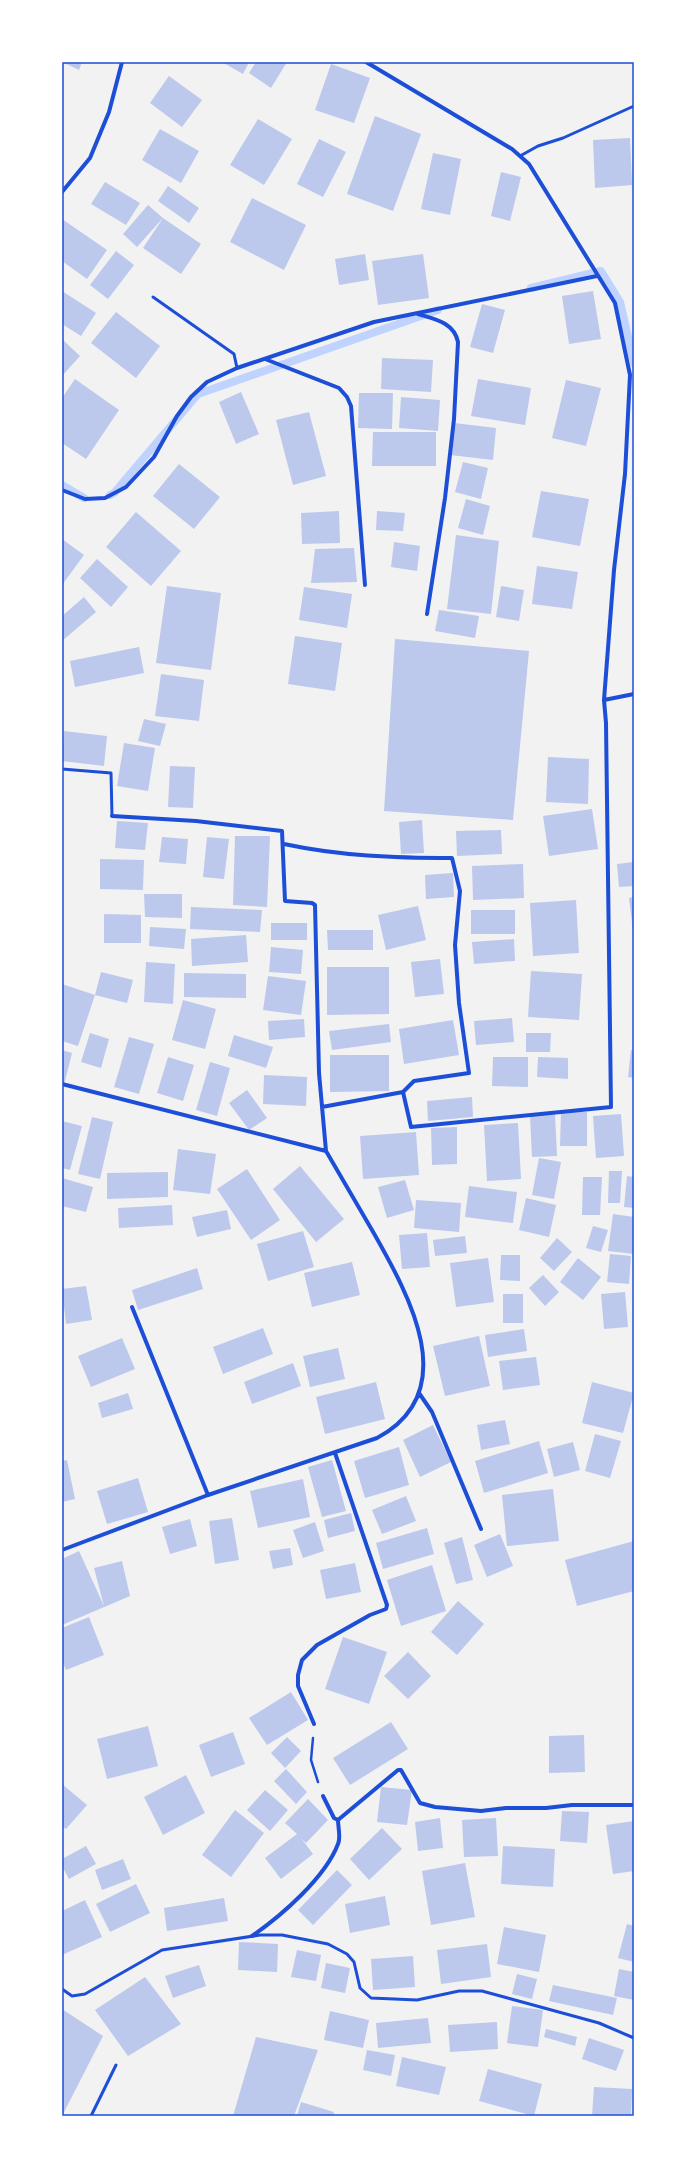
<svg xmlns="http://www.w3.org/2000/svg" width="696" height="2178" viewBox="0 0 696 2178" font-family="'Alegreya Sans',sans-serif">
	<rect width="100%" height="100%" fill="#f2f2f2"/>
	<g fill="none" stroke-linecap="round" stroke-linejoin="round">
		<path stroke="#bfd3fe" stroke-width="8" d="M531,288L601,271L620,302L634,363
			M62,485L84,498
			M110,495L114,493L198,394L438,310"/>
	</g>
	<path fill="#bdc9ec" d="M62,62H82L79,70Z
		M222,62H249L243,74Z
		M256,62H287L271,88L249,73Z
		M331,64L370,78L354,123L315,110Z
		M169,76L202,100L182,127L150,103Z
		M375,116L421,134L393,211L347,194Z
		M258,119L292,139L264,185L230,165Z
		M160,129L199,151L181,183L142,160Z
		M630,138L632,185L595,188L593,140Z
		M319,139L346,152L323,197L297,184Z
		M433,153L461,159L450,215L421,209Z
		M501,172L521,177L510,221L491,216Z
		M105,182L140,203L126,225L91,204Z
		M168,186L199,208L189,223L158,201Z
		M252,198L306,225L284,270L230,242Z
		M148,205L163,218L137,247L123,234Z
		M163,218L201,244L181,274L143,248Z
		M62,219L107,250L87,279L62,261Z
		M116,251L134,265L108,299L90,285Z
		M365,254L369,280L339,285L335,259Z
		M423,254L429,298L378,305L372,261Z
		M62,291L96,313L81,336L62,324Z
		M593,291L601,339L569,344L562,296Z
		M482,304L505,310L493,353L470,347Z
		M116,312L160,346L136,378L91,343Z
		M62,339L80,356L62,376Z
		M382,358L433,360L431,392L381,389Z
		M75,379L119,410L86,459L62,443V398Z
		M478,379L531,388L525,425L471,416Z
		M566,380L601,388L586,446L552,438Z
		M241,392L259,434L236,444L219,402Z
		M359,393H393L392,429L358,428Z
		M401,397L440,400L438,431L399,428Z
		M309,412L326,476L293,485L276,420Z
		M454,423L496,428L493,460L450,455Z
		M373,432H436V466H372Z
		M463,462L488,468L481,499L455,492Z
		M179,464L220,497L194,529L153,496Z
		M541,491L589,499L580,546L532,537Z
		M466,499L490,506L483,535L458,528Z
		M339,511L340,543L302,544L301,513Z
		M377,511L405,513L403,531L376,530Z
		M136,512L181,551L151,586L106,547Z
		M456,535L499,541L491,614L447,609Z
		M62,539L84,555L62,585Z
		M394,542L420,546L417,571L391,567Z
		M354,548L357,582L311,583L315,549Z
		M97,559L128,587L111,607L80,578Z
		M537,566L578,572L572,609L532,604Z
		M167,586L221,593L211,670L156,663Z
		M501,586L524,590L519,621L496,617Z
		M304,587L352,594L347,628L299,620Z
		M84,597L96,612L62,641V616Z
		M439,610L479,616L475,638L435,631Z
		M295,636L342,643L335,691L288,684Z
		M395,639L529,651L513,820L384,811Z
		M139,647L144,673L75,687L70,661Z
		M161,674L204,680L199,721L155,716Z
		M144,719L166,724L160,746L138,741Z
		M64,731L107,736L104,766L62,761Z
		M124,743L155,748L148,791L117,786Z
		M548,757L589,759L588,804L546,802Z
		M170,766L195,767L193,808L168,807Z
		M592,809L598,849L549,856L543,816Z
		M422,820L424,853L401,854L399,822Z
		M117,821L148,823L145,850L115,848Z
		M501,830L502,854L457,856L456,831Z
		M235,836H270L267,907L233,905Z
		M162,837L188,839L186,864L159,862Z
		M207,837L229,839L224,879L203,877Z
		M100,859L144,860L143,890L100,889Z
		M634,862V886L619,887L617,864Z
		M523,864L524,898L473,900L472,866Z
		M453,873L454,897L426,899L425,875Z
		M144,894H182V918L145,917Z
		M634,897V931H633L629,898Z
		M576,900L579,953L533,956L530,903Z
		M418,906L426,940L386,950L378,915Z
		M191,907L262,910L260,932L190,929Z
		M471,910H515V934H471Z
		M104,914L141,915V943H104Z
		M271,923H307V940H271Z
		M150,927L186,929L184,949L149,946Z
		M327,930H373V950H328Z
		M246,935L248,962L192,966L191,939Z
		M514,939L515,961L474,964L472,942Z
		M271,947L303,950L301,974L269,972Z
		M440,959L444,994L415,997L411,962Z
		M146,962L175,964L173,1004L144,1002Z
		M327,967H389V1014L327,1015Z
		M531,971L582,974L579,1020L528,1017Z
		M101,972L133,980L127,1003L95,995L78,1046L62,1041V984L95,995Z
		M184,973L246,974V998L184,997Z
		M268,976L306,981L301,1015L263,1010Z
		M183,1000L216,1009L205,1049L172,1040Z
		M512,1018L514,1042L476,1045L474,1021Z
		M304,1019L305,1037L269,1040L268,1021Z
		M453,1020L459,1055L404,1064L399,1029Z
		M389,1024L391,1042L332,1050L329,1031Z
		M90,1033L109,1039L101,1068L81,1062Z
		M526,1033H551L550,1052H526Z
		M234,1035L273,1047L266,1068L228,1056Z
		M129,1037L154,1044L139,1094L114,1087Z
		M62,1050L72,1053L64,1085L62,1084Z
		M631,1050L634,1051V1078L628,1077Z
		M330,1055H389V1091L330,1092Z
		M168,1057L194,1065L183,1101L157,1093Z
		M493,1057H528V1087L492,1086Z
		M538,1057L568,1058V1079L537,1077Z
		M210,1062L230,1068L217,1116L196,1110Z
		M264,1075L307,1077L306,1106L263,1104Z
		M247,1090L267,1118L249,1130L229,1103Z
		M472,1097L473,1117L428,1121L427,1101Z
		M561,1112H587V1146H560Z
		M555,1114L557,1156L532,1157L530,1116Z
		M621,1114L624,1156L596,1158L593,1116Z
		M92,1117L113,1122L100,1179L78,1174Z
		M62,1121L82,1126L70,1170L62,1168Z
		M518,1123L521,1179L487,1181L484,1125Z
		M457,1127V1164L432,1165L431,1128Z
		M416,1132L419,1175L363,1179L360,1136Z
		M178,1149L216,1154L210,1194L173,1190Z
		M539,1158L561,1162L554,1199L532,1195Z
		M300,1166L344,1219L316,1242L273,1189Z
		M247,1169L280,1220L251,1240L217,1189Z
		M609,1171H622L620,1203H608Z
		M168,1172V1197L107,1199V1173Z
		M627,1176L634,1177V1208L624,1207Z
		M583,1177H602L600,1215H582Z
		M62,1178L93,1187L86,1212L62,1206Z
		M405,1180L414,1210L387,1218L378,1187Z
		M469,1186L517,1192L513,1223L465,1217Z
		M526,1198L556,1205L549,1237L519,1230Z
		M416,1200L461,1203L459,1232L414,1228Z
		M172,1205L173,1225L119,1228L118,1208Z
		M227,1210L231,1229L197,1237L192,1217Z
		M613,1214L634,1217V1254L608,1251Z
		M593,1226L608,1230L601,1252L586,1248Z
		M303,1231L314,1267L268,1281L257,1244Z
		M427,1233L430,1267L402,1269L399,1235Z
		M465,1236L467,1253L435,1256L433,1240Z
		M557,1238L572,1252L554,1271L540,1258Z
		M610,1254L631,1256L629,1284L607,1282Z
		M501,1255H520V1281L500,1280Z
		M488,1258L494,1302L456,1307L450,1263Z
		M578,1258L601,1277L583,1300L560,1282Z
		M352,1262L360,1295L312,1307L304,1273Z
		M197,1268L203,1289L138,1310L132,1290Z
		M543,1275L559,1292L545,1306L529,1288Z
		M86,1286L92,1320L66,1324L62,1289Z
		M625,1292L628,1327L604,1329L601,1294Z
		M503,1294H523V1323H503Z
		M263,1328L273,1354L223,1374L213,1347Z
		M524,1329L527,1351L488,1357L485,1335Z
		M479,1336L490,1386L445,1396L433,1346Z
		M122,1338L135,1369L91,1387L78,1356Z
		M338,1348L345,1379L310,1387L303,1356Z
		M536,1357L540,1385L503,1390L499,1361Z
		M293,1363L301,1386L252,1404L244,1382Z
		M376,1382L385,1419L325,1434L316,1397Z
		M592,1382L634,1393L623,1433L582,1423Z
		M128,1393L133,1409L102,1418L98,1403Z
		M505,1420L510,1444L481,1450L477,1425Z
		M433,1425L451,1462L420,1477L403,1440Z
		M595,1434L621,1441L610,1478L585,1471Z
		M539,1441L548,1473L484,1493L475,1461Z
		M573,1442L580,1470L554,1477L547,1449Z
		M399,1447L409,1485L365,1498L354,1461Z
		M67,1460L75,1499L62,1502V1461Z
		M332,1460L346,1511L322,1517L308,1467Z
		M138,1478L148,1512L107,1524L97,1491Z
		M303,1479L310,1517L258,1528L250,1491Z
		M553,1489L559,1541L507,1546L502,1495Z
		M406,1496L416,1521L382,1534L372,1510Z
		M351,1513L355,1531L328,1538L324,1520Z
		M232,1518L239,1560L215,1564L209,1521Z
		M190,1519L197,1546L170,1554L162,1527Z
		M315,1522L324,1551L303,1558L293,1530Z
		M427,1528L434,1554L383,1569L376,1543Z
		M500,1534L513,1566L487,1577L474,1545Z
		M462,1537L473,1580L456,1584L444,1543Z
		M634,1541V1591L577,1606L565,1560Z
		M290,1548L293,1565L273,1569L269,1551Z
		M79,1551L104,1606L94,1568L122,1561L130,1596L62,1625V1559Z
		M355,1563L361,1592L326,1599L320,1570Z
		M432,1565L446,1611L401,1626L387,1580Z
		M458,1601L484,1624L457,1655L431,1632Z
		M89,1617L104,1655L66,1670L62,1661V1628Z
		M343,1637L387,1652L369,1704L325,1689Z
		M408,1652L431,1676L408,1699L384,1676Z
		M291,1692L308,1720L267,1745L249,1718Z
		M391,1722L408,1749L350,1785L333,1758Z
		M148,1726L158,1766L107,1779L97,1739Z
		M233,1732L245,1764L211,1777L199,1745Z
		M584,1735L585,1772L549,1773V1736Z
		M287,1737L301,1751L285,1768L271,1753Z
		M286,1769L307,1792L296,1804L274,1781Z
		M186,1775L205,1813L163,1835L144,1797Z
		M62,1784L87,1805L66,1829L62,1826Z
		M381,1787L412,1790L407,1825L377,1822Z
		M265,1790L288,1810L270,1831L247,1810Z
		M308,1799L328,1820L306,1843L301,1838L313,1854L281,1879L265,1858L297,1834L285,1823Z
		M235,1810L264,1833L231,1877L202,1855Z
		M562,1811L589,1812L587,1843L560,1841Z
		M440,1818L443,1848L418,1851L415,1822Z
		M496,1818L498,1856L464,1857L462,1820Z
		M634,1821V1871L613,1874L606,1825Z
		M382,1828L402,1849L369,1880L350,1859Z
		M86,1846L96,1864L69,1879L62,1866V1859Z
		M503,1846L555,1849L553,1887L501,1884Z
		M123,1859L131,1879L102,1890L95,1870Z
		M465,1863L475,1917L431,1925L422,1871Z
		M337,1870L352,1885L313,1925L298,1910Z
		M136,1884L150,1913L110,1932L96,1904Z
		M385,1896L390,1925L350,1933L345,1904Z
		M224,1898L228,1921L167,1931L164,1908Z
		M85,1900L102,1937L62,1955V1911Z
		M627,1924L634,1926V1962L618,1958Z
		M504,1927L546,1935L539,1972L497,1964Z
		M239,1942L278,1944L277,1972L238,1970Z
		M487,1944L491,1977L441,1984L437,1950Z
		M297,1950L321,1955L316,1981L291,1977Z
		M413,1956L415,1987L373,1990L371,1959Z
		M326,1963L350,1968L345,1993L321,1988Z
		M199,1965L206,1986L173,1998L165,1976Z
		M619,1969L634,1972V2000L614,1996Z
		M517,1974L537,1979L532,1999L512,1994Z
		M145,1977L181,2024L128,2056L95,2010Z
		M553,1985L617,1998L613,2015L549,2001Z
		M512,2006L543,2010L538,2047L507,2043Z
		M62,2009L103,2036L62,2116Z
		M330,2011L369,2020L363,2048L324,2040Z
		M428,2018L431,2043L378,2048L376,2023Z
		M497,2022L498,2049L450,2052L448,2025Z
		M546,2029L577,2037L575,2046L544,2037Z
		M256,2037L318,2050L294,2116H233Z
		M589,2038L624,2050L616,2071L582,2059Z
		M367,2050L395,2055L391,2076L363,2070Z
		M402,2057L446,2067L439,2095L396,2086Z
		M488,2069L542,2084L534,2116L479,2101Z
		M594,2087L632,2089L631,2116H592Z
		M301,2102L334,2112L333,2116H297Z"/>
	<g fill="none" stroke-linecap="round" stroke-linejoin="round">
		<path stroke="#1d4ed8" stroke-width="2.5" d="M313,1738L311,1760L318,1782"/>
		<path stroke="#1d4ed8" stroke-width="3" d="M520,156L538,146L563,138L634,106
			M153,297L234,354L237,368
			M62,769L111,773L112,816
			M62,1989L72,1996L85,1994L162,1950L260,1935H282L328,1944L347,1954L354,1962L360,1988L371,1998L417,2000L459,1991H482L599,2023L634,2038
			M91,2116L116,2065"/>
		<path stroke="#1d4ed8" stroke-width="4" d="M62,192L90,158L109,112L122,62
			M418,314C434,319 454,322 458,342L454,419L445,498L427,614
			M265,359L339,388L347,397L351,406L365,585
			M62,490L85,499L105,498L126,487L154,457L177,416L191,397L207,382L237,368L374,322L597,276
			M604,700L634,694
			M112,816L196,821L282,831L285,901L312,903L315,905L319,1073L326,1151
			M284,844C340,856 395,858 452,858L460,891L455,945L459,1003L469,1073L414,1081L403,1092
			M62,1084L326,1151C341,1177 357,1204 372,1230C407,1292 465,1391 377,1438L208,1495L62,1550
			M322,1107L403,1092L411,1127L611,1107L606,723L604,700L614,570L625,474L630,375L615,303L529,164L512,149L366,62
			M132,1307L208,1495
			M419,1393L432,1412L481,1529
			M314,1724L298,1686V1675L302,1660L317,1645L370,1615L386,1609L387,1605L335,1453
			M323,1796L334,1818L338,1820
			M338,1820L398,1770H401L420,1803L435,1807L481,1811L506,1808H546L572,1805H634
			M252,1936C281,1916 325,1878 338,1844C341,1838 338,1827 338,1820"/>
	</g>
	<rect width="696" height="2178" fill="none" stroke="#ffffff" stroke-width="126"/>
	<rect x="63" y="63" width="570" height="2052" fill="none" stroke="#1d4ed8" stroke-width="1.5"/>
</svg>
